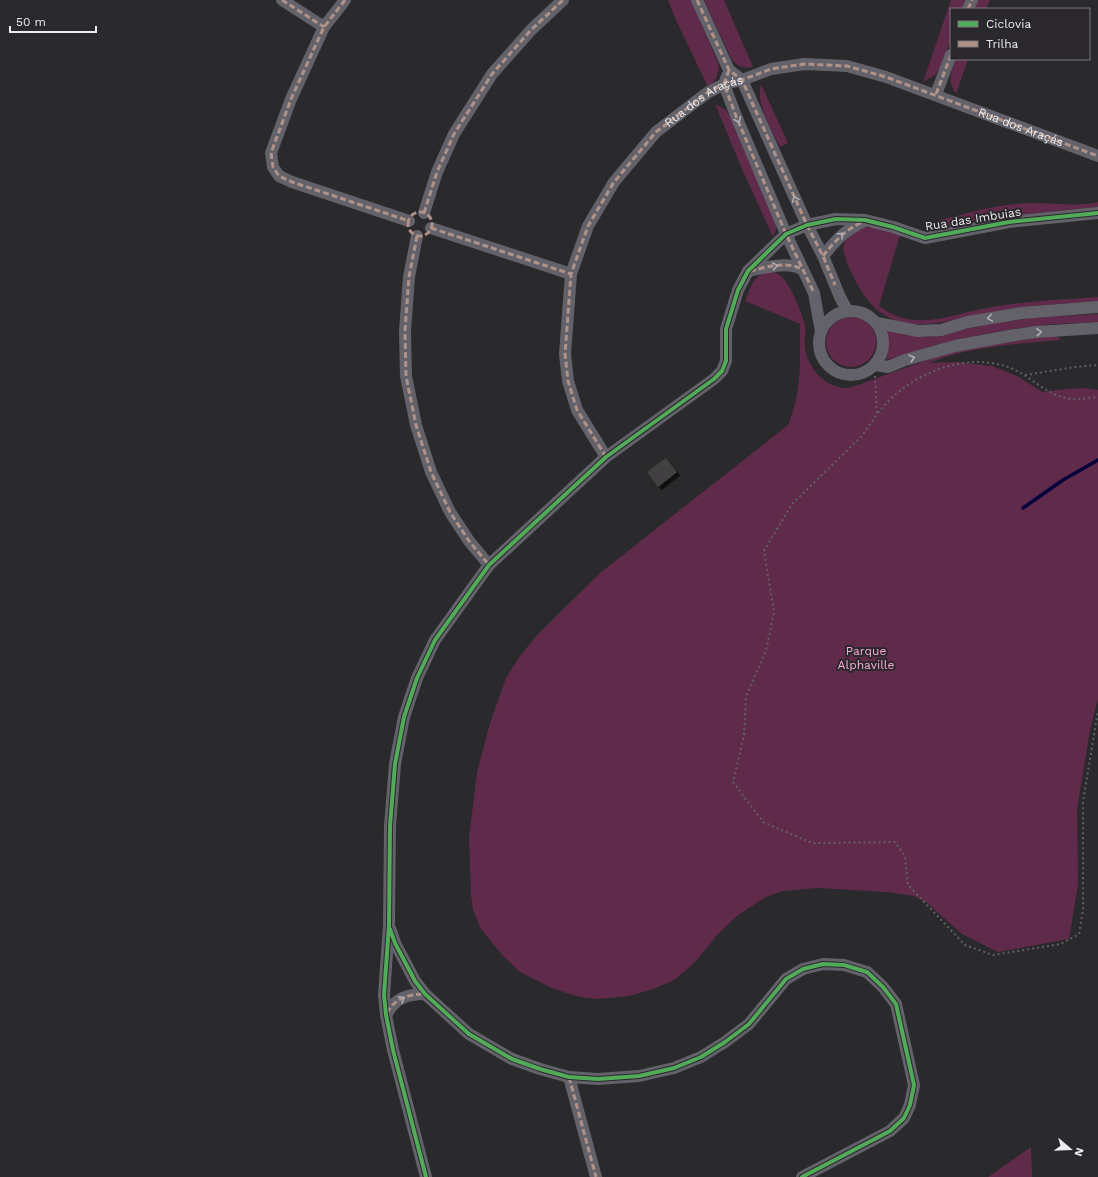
<svg xmlns="http://www.w3.org/2000/svg" width="1098" height="1177" viewBox="0 0 1098 1177" font-family="'Work Sans',sans-serif">
	<defs>
		<filter id="shadow"><feDropShadow dx="3.5" dy="3.5" stdDeviation="0" flood-color="#0009"/></filter>
	</defs>
	<rect width="100%" height="100%" fill="#2a292b"/>
	<path fill="#602b4b" d="M668,0H691L718,63C720,73 716,82 708,87L675,18Z
		M704,0H724L753,67C745,69 738,67 732,60Z
		M951,0H965L962,9H951V39L940,68L935,75L923,82Z
		M978,0H990L986,9H975Z
		M956,59H968L956,94C947,79 951,74 956,59Z
		M761,84L788,143L780,147C772,130 755,103 761,84Z
		M715,104L726,110L731,119L776,223V230L773,237L742,169Z
		M1098,202V207L990,218L925,231V224C961,215 997,203 1034,203C1055,203 1076,207 1098,202Z
		M861,227L875,228L900,235L879,306C890,314 901,319 915,320C937,322 960,313 982,309C1020,301 1059,300 1098,297V301C1067,304 1036,305 1005,310C935,321 884,351 849,267C839,243 842,242 861,227Z
		M773,271C776,273 779,274 781,276C791,285 802,313 805,326C806,333 804,341 805,348C808,369 826,389 849,388C885,376 920,361 957,351C989,343 1022,340 1054,336L1058,337L1061,340C1022,343 965,347 929,363L956,362L992,366L1019,377L1042,392C1061,390 1080,386 1098,390V699L1090,730L1077,809L1078,884L1069,939L998,952L962,934L926,902L914,896L887,892L817,888L783,891L766,897L738,915L716,936L711,943L692,965L674,980L653,989L629,996L598,999L580,997L554,989L520,972L502,955L481,929L473,910L471,895L469,838L477,772L490,723L506,678L520,656L537,635L600,573L788,425C802,393 800,358 800,324L745,301C752,285 753,273 773,271Z
		M1098,314V322C1078,323 1057,323 1037,326C985,332 936,343 887,360L888,330L905,335L929,337L985,325L1031,318Z
		M826 342a25 25 0 1 1 50 0a25 25 0 1 1-50 0Z
		M1031,1147L1032,1177H988Z"/>
	<g fill="none" stroke-linecap="round" stroke-linejoin="round">
		<path stroke="#07043d" stroke-width="3.5" d="M1023,508L1063,480L1098,460"/>
	</g>
	<path fill="#424143" filter="url(#shadow)" d="M666,458L677,472L658,487L647,472Z"/>
	<g fill="none" stroke-linecap="round" stroke-linejoin="round">
		<path stroke="#616066" stroke-width="2" stroke-dasharray="2 3" stroke-linecap="butt" d="M1025,375L1075,367L1098,365
			M875,376L877,414L861,437L792,504L764,551L774,612L766,651L746,696L744,736L733,782L763,822L812,843L895,842L905,856L908,885L965,945L993,955L1061,944L1079,934L1083,910V801L1098,711
			M878,413C907,375 964,350 1011,368C1032,377 1047,396 1071,399C1079,400 1089,398 1098,397"/>
		<g stroke="#63626b" stroke-width="12">
			<path d="M282,0L324,27"/>
			<path d="M345,0L324,27L291,99L271,153L273,167L279,176L292,182L409,221"/>
			<path d="M697,0L729,70L742,80L807,225L823,256L840,297L847,310"/>
			<path d="M968,9L972,0"/>
			<path d="M727,76L724,84L736,116L786,234L814,293L821,332"/>
			<path d="M936,94L951,55"/>
			<path d="M424,213L437,172L454,134L492,74L531,30L563,0"/>
			<path d="M431,228L571,274"/>
			<path d="M417,236L409,277L405,331L406,376L416,425L431,472L450,512L469,541L489,565"/>
			<path d="M823,256C836,240 845,230 864,221"/>
			<path d="M748,271C765,268 785,261 802,269"/>
			<circle cx="851" cy="343" r="32"/>
			<path d="M877,323L918,331L941,330L968,322L1022,313L1098,307"/>
			<path d="M875,365L888,367L905,360L955,346L1009,336L1036,332L1098,328"/>
			<path id="s1" d="M606,457L577,410L568,381L565,354L571,274L588,226L614,182L656,132L707,93L724,84L742,80L771,69L804,64L847,66L886,77L1098,156"/>
			<path d="M390,928L395,943L415,981L425,994L469,1034L512,1059L540,1069L569,1077L598,1079L639,1076L674,1068L701,1057L725,1042L749,1024L786,979L803,969L823,964L844,965L867,972L883,987L896,1004L914,1085L910,1105L904,1118L890,1131L802,1177"/>
			<path d="M386,1015C395,998 407,994 425,994"/>
			<path d="M569,1077L596,1177"/>
			<path d="M426,1177L393,1050L386,1015L384,995L389,925L390,826L395,764L404,717L417,678L435,640L489,565L606,457L714,379L722,371L726,361V329L738,290L748,271L786,234L807,225L836,219L865,220L893,227L925,238L1009,222L1098,213"/>
		</g>
		<path stroke="#af9288" stroke-width="3" stroke-dasharray="6 3" stroke-linecap="butt" d="M282,0L324,27
			M345,0L324,27L291,99L271,153L273,167L279,176L292,182L409,221
			M697,0L729,70L742,80L807,225L823,256L835,285
			M968,9L972,0
			M729,70L724,84L736,116L786,234L814,293
			M936,94L951,55
			M408 224a12 12 0 1 1 24 0a12 12 0 1 1-24 0Z
			M424,213L437,172L454,134L492,74L531,30L563,0
			M431,228L571,274
			M417,236L409,277L405,331L406,376L416,425L431,472L450,512L469,541L489,565
			M823,256C834,242 845,230 862,222
			M750,271C767,267 785,261 802,269
			M606,457L577,410L568,381L565,354L571,274L588,226L614,182L656,132L707,93L724,84L742,80L771,69L804,64L847,66L886,77L1098,156
			M387,1013C395,998 409,994 425,994
			M569,1077L596,1177"/>
		<defs>
			<path id="cycleway" d="M390,929L395,943L415,981L425,994L469,1034L512,1059L540,1069L569,1077L598,1079L639,1076L674,1068L701,1057L725,1042L749,1024L786,979L803,969L823,964L844,965L867,972L883,987L896,1004L914,1085L910,1105L904,1118L890,1131L802,1177
				M426,1177L393,1050L386,1015L384,995L389,925L390,826L395,764L404,717L417,678L435,640L489,565L606,457L714,379L722,371L726,361V329L738,290L748,271L786,234L807,225L836,219L865,220L893,227L925,238L1009,222L1098,213"/>
		</defs>
		<use href="#cycleway" stroke="#2a282c" stroke-width="6"/>
		<use href="#cycleway" stroke="#51ab58" stroke-width="4"/>
	</g>
	<defs><path id="oneway-chevron" d="M-2-3.5L2.5 0L-2 3.5" fill="none" stroke-width="1.6" stroke-linecap="round" stroke-linejoin="round"/></defs>
	<g stroke="#aeadb3">
		<use href="#oneway-chevron" transform="translate(738 120) rotate(67)"/>
		<use href="#oneway-chevron" transform="translate(795 199) rotate(-114)"/>
		<use href="#oneway-chevron" transform="translate(841 235) rotate(-42)"/>
		<use href="#oneway-chevron" transform="translate(775 266) rotate(-8)"/>
		<use href="#oneway-chevron" transform="translate(990 318) rotate(171)"/>
		<use href="#oneway-chevron" transform="translate(1039 332) rotate(-4)"/>
		<use href="#oneway-chevron" transform="translate(912 358) rotate(-16)"/>
		<use href="#oneway-chevron" transform="translate(402 999) rotate(-29)"/>
	</g>
	<g text-anchor="middle" dominant-baseline="central" stroke-width="4" stroke-linejoin="round" paint-order="stroke">
		<g font-size="12" fill="#ecebee" stroke="#2a282c">
			<text stroke="none"><textPath href="#s1" startOffset="418">Rua dos Araçás</textPath></text>
			<text stroke="none"><textPath href="#s1" startOffset="754">Rua dos Araçás</textPath></text>
			<text transform="translate(973 219) rotate(-9)">Rua das Imbuias</text>
		</g>
		<g font-size="12" fill="#fea9d7" stroke="#2a282c">
			<text x="866" y="651">Parque<tspan x="866" dy="14">Alphaville</tspan></text>
		</g>
	</g>
	<rect x="950" y="8" width="140" height="52" fill="#2a282c" stroke="#78767a"/>
	<rect x="958" y="21" width="20" height="6" fill="#51ab58" stroke="#78767a"/>
	<text x="986" y="28" font-size="12" fill="#ecebee">Ciclovia</text>
	<rect x="958" y="41" width="20" height="6" fill="#af9288" stroke="#78767a"/>
	<text x="986" y="48" font-size="12" fill="#ecebee">Trilha</text>
	<g transform="translate(1070 1149) rotate(109)" stroke="#2a282c" stroke-width="3" paint-order="stroke">
	<path d="M0-3L7 15L0 10L-7 15Z" fill="#ecebee"/>
	<text y="-6" font-size="11" font-weight="bold" text-anchor="middle" fill="#ecebee">N</text>
	</g>
	<path d="M10 26v6h86v-6" fill="none" stroke="#ecebee" stroke-width="2"/>
	<text x="16" y="26" font-size="12" fill="#ecebee" stroke="#2a282c" stroke-width="3" paint-order="stroke">50 m</text>
</svg>
